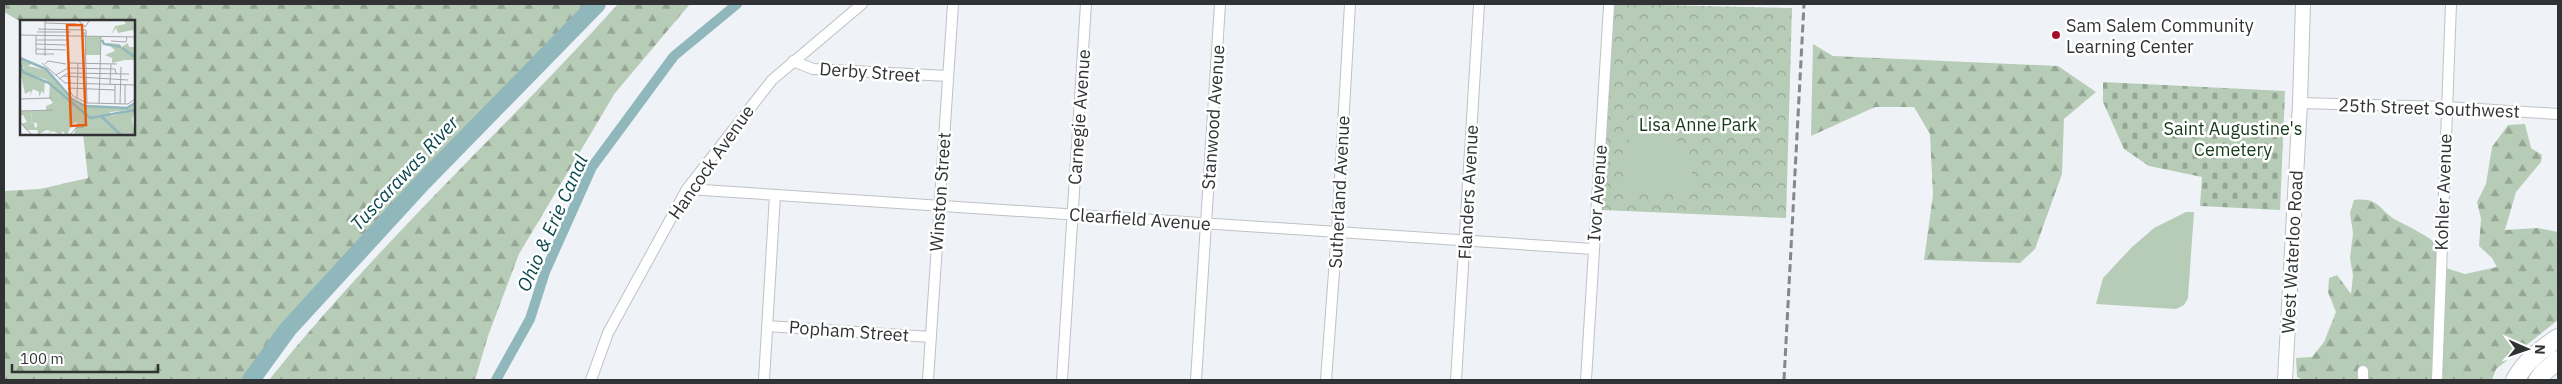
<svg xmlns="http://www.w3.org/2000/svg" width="2562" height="384" viewBox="0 0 2562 384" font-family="'IBM Plex Sans',sans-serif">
	<defs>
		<pattern id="forest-firs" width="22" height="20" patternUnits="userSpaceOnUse" patternTransform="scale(1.25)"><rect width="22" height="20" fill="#b7ccb6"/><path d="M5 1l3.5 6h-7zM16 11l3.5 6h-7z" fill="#95a695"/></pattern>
		<pattern id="cemetery-stones" width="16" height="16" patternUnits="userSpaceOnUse" patternTransform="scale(1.25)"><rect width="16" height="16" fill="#b7ccb6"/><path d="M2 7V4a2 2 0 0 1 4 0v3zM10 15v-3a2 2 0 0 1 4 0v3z" fill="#95a695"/></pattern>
		<pattern id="park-crowns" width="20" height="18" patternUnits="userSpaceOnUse" patternTransform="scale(1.25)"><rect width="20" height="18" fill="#b7ccb6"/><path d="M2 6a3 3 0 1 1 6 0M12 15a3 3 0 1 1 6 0" fill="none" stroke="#95a695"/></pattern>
	</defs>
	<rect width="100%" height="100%" fill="#eff3f7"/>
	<path fill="url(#forest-firs)" d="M4,4H597L422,183L288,329L251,380H4V191L40,189L88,178L83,134H134V21L21,22L4,12Z
		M618,4H690L615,93L519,254L488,336L475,380H269C376,246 503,131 618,4Z
		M1813,44L1833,56L2058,66L2096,92L2064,119L2062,174L2035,249L2020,263L1924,260L1933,195L1930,134L1914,107H1875L1811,136Z
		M2525,124L2531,148L2542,155L2541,162L2516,192L2505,230L2537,228L2558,232V320L2496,369L2492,380H2304L2297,377L2296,358L2312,357L2324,342L2336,312L2328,292L2329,278L2337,275L2351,294L2353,276L2350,258L2353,233L2350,213L2354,200C2381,197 2378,211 2398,221C2417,231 2429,236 2445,251L2443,267L2465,274L2497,267L2492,258L2479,246L2481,219L2477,202L2486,184L2492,147L2508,125Z"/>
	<path fill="url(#cemetery-stones)" d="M2103,82L2285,91L2280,210L2200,206L2202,177L2149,166L2124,149L2103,102Z"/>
	<path fill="url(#park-crowns)" d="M1614,4L1792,8L1786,218L1602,210Z"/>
	<path fill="#b7ccb6" d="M1631,117C1670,123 1696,151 1693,192L1635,194L1623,192Z
		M2186,212H2194L2188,298L2184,305L2176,309L2096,304L2103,278L2132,247L2154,228Z"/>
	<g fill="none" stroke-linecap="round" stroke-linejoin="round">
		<path stroke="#8fb7bc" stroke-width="10" d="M496,380L530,319L545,272L592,167L674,56L737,4"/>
		<path stroke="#8fb7bc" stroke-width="18" d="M251,380L288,329L422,183L597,4"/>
		<defs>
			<path id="street" d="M793,61L813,69L948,76
				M2300,103L2446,107L2558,114
				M687,189L1593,249
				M767,326L931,337
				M591,380L608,333L687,189L772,80L862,4
				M764,380L775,195
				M928,380L953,4
				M1062,380L1086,4
				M1196,380L1220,4
				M1326,380L1337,232L1350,4
				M1456,380L1479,4
				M1586,380L1609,6
				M2363,380V371
				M2437,380L2451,4"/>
			<path id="secondary" d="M2285,380L2300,103L2303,4"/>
			<path id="highway" d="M2515,380C2526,361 2540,350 2558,338
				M2538,380L2544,372L2558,360"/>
		</defs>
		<use href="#street" stroke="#bec1c5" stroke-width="12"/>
		<use href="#secondary" stroke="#bec1c5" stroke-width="16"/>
		<use href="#highway" stroke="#bec1c5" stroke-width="20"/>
		<use href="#street" stroke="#fff" stroke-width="10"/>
		<use href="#secondary" stroke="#fff" stroke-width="14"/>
		<use href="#highway" stroke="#fff" stroke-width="18"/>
		<path stroke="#85878a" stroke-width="3" stroke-dasharray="8 4" stroke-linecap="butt" d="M1784,380L1804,4"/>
	</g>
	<circle fill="#a60d2a" stroke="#fff" stroke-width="2" cx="2056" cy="35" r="5"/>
	<g text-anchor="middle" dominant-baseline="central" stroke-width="5" stroke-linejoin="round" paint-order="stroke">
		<g font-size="18" fill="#313234" stroke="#fff" text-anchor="start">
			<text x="2066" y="25">Sam Salem Community<tspan x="2066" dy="21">Learning Center</tspan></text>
		</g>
		<g font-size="18" fill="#313234" stroke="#fff">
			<text transform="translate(870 72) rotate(4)">Derby Street</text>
			<text transform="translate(2429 108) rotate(2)">25th Street Southwest</text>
			<text transform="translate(1079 117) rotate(-86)">Carnegie Avenue</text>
			<text transform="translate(1213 117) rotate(-86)">Stanwood Avenue</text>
			<text transform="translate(711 162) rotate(-55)">Hancock Avenue</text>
			<text transform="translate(940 192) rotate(-86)">Winston Street</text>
			<text transform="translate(1339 192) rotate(-87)">Sutherland Avenue</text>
			<text transform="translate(1468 192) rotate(-87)">Flanders Avenue</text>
			<text transform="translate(2443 192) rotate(-88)">Kohler Avenue</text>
			<text transform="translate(1597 193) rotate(-86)">Ivor Avenue</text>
			<text transform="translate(1140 219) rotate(4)">Clearfield Avenue</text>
			<text transform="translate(2292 252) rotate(-87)">West Waterloo Road</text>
			<text transform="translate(849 331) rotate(4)">Popham Street</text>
		</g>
		<g font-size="18" fill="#153a17" stroke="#fff">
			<text x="1698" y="124">Lisa Anne Park</text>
			<text x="2233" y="128">Saint Augustine's<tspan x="2233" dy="21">Cemetery</tspan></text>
		</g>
		<g font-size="19" font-style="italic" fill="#08474d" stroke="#fff">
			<text transform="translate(404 173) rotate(-47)">Tuscarawas River</text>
			<text transform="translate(552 223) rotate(-66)">Ohio &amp; Erie Canal</text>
		</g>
	</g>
	<g transform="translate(20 20)">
		<rect width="115" height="115" fill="#eff3f7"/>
		<path d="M97,30L105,40L92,43V38L85,35ZM0,91H11L12,99L9,102L14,103L15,108L18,106L19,110H6L1,104L7,102L3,95L0,96Z" fill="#b7ccb6"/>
		<path d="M103,0H115V16L113,10L98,13L96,8L91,15L95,6L106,4ZM0,38L12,43L8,46L26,50L50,79L60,85L108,88L115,85V89L111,90L90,92L91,96L115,90L112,99L115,115H54L57,102L52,104L47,115L42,111L41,115L33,111L26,115L31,111L26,110L18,115L17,103L8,102L12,99L11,91L26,90V86L33,83L29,78L30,63L25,59L15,56L25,61L24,74L22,71L19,77V72L13,69L10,77L11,71L5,74L0,51L5,47H1Z" fill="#b7ccb6"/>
		<path d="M87,23L100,24L101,27L108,23L109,27H115V40H105Z" fill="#b7ccb6"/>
		<path d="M65,16L81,17L80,35H65Z" fill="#b7ccb6"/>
		<path fill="none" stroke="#8fb7bc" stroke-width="2.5" d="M82,20L84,24L101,27M102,28L115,37M0,38L26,49L52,79L65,86L107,88L115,83M0,43L3,52L29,63L70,98L115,90M82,97L101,115"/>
		<path fill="none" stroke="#a3a6a9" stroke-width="1" d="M58,0L65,7L70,0M25,3L56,4M18,9L66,10V16M17,12H51M62,13H65L67,83M0,15L115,17M16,15V34H34M16,20H47M91,21L106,22L107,17M16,24L46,25M16,29L46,30M25,36V0M22,43L45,63L115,65M49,43L97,44M25,44L28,41L46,44M36,55L48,48L95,49L96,54M43,56L108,60M39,59L48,53L109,54M90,64L91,44M48,68L53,76L67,83L108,84L115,79M48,68L95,70M0,79L32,78M57,79L58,43M79,83L81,17M95,84V64M100,84L101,47M105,84V65M0,91L33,90M0,102L12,115M50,115L56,108L64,107"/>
		<path fill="#e8590c" fill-opacity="0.15" stroke="#e8590c" stroke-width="2.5" d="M47,5H62L66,105L51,106Z"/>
		<rect width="115" height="115" fill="none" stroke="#313234" stroke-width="2.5"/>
	</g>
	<rect width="2562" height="384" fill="none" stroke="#313234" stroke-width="10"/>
	<g transform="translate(2527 349) rotate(92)" stroke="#ffffff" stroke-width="4" paint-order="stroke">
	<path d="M0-4L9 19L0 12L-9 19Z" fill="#313234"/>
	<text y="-8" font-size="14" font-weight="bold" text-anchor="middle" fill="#313234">N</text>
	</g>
	<path d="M12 364v8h146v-8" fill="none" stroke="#313234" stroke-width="2.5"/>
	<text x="20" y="364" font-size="15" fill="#313234" stroke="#ffffff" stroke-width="4" paint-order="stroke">100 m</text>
</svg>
